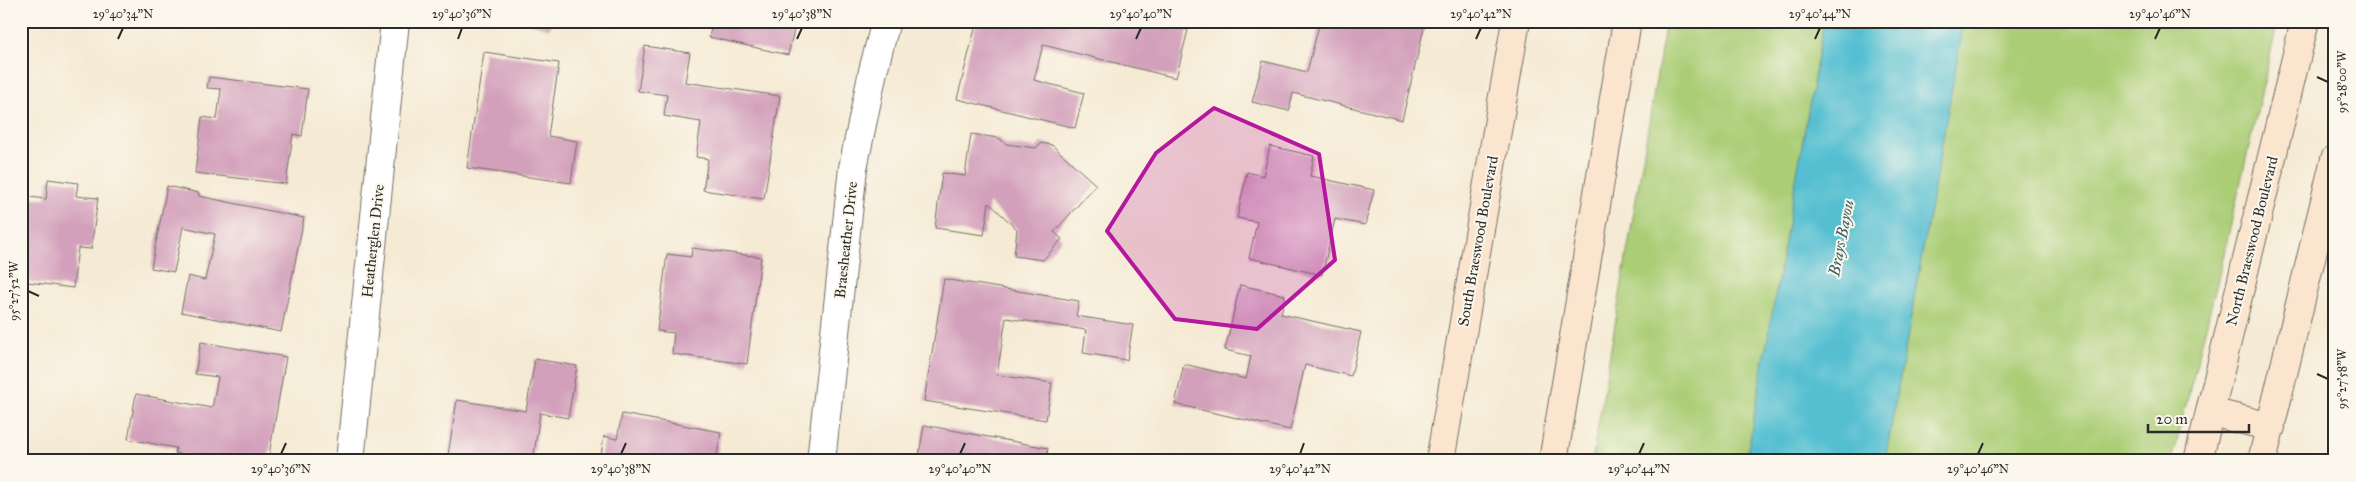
<svg xmlns="http://www.w3.org/2000/svg" width="2356" height="482" viewBox="0 0 2356 482" font-family="'IM FELL Great Primer',serif">
	<rect width="100%" height="100%" fill="#fbf7ec"/>
	<filter id="ink" filterUnits="userSpaceOnUse"><feTurbulence type="fractalNoise" baseFrequency=".02" numOctaves="2"/><feDisplacementMap in="SourceGraphic" scale="10" xChannelSelector="R" yChannelSelector="G"/><feConvolveMatrix kernelMatrix="1 2 1 2 8 2 1 2 1" color-interpolation-filters="sRGB"/></filter>
	<filter id="wash" filterUnits="userSpaceOnUse"><feTurbulence type="fractalNoise" baseFrequency=".0096" numOctaves="4" result="noise"/><feDisplacementMap in="SourceGraphic" scale="20" xChannelSelector="R" yChannelSelector="G"/><feGaussianBlur stdDeviation="1.12" result="paint"/><feColorMatrix in="noise" values="0 0 0 0 0 0 0 0 0 0 0 0 0 0 0 0 0 1.4 0 .05"/><feComposite in="paint" operator="in"/></filter>
	<g filter="url(#wash)">
		<rect width="100%" height="100%" fill="#f5ead4"/>
		<path fill="#abcd76" stroke="#6b7c50" d="M1666,21H2278L2221,267L2172,461H1592Z"/>
		<path fill="#55bfd1" stroke="#40757e" d="M1824,21H1964L1885,461H1746Z"/>
		<g id="blocks">
			<path fill="#d3a0bb" d="M521,21H552L550,29Z
				M713,21H796L788,55L709,37Z
				M977,21H1119L1142,27L1144,21H1151L1188,30L1176,78L1043,45L1034,80L1084,93L1075,128L957,99Z
				M1320,21H1412L1425,24L1402,120L1293,93L1289,111L1252,102L1263,61L1307,72Z
				M645,46L690,53L685,82L780,96L764,199L703,190L708,159L696,157L701,122L664,116L667,95L638,91Z
				M484,52L559,63L548,136L577,141L571,183L467,168Z
				M209,77L308,89L302,136L293,134L286,184L195,173L202,117L217,119L221,89L207,88Z
				M971,134L999,138L1006,144L1036,148L1041,143L1052,145L1096,185L1054,232L1062,239L1043,260L1014,256L1017,229L989,203L984,235L935,228L942,173L965,176Z
				M1270,146L1314,156L1310,176L1374,190L1365,225L1335,219L1322,275L1249,258L1257,222L1237,218L1247,172L1263,176Z
				M48,179L78,183L76,196L98,198L91,249L78,248L73,288L21,281V196L46,199Z
				M167,186L199,193V196L304,218L281,332L181,312L188,276L205,280L215,234L183,227L174,272L151,268Z
				M692,248L761,257L747,364L672,354L674,333L657,331L667,254L691,257Z
				M944,279L1079,301L1076,316L1133,325L1127,360L1083,353L1086,330L1006,318L997,375L1052,383L1046,420L924,401Z
				M1240,285L1285,295L1281,314L1361,332L1351,376L1305,365L1290,430L1175,404L1184,364L1246,379L1251,356L1225,350Z
				M201,342L286,357L268,461H219L175,453L176,448L128,439L136,394L212,408L218,377L195,374Z
				M535,359L577,366L568,418L540,413L533,461H447L457,400L526,411Z
				M622,414L721,432L717,455L733,458V461H600L604,436L617,439Z
				M924,425L1048,448L1046,461H918Z
				M1240,456L1260,460V461H1239Z"/>
		</g>
	</g>
	<g filter="url(#ink)">
		<use href="#blocks" fill-opacity="0" stroke="#726e66" stroke-width="1"/>
		<g fill="none" stroke-linecap="round" stroke-linejoin="round">
			<defs>
				<path id="street" d="M350,461L395,21
					M821,461L853,168L873,71L886,21"/>
				<path id="secondary" d="M2211,412L2271,427
					M1440,461L1516,21
					M1553,461L1627,21
					M2198,461L2305,21
					M2262,461L2335,159"/>
			</defs>
			<use href="#street" stroke="#726e66" stroke-width="30"/>
			<use href="#secondary" stroke="#726e66" stroke-width="30"/>
			<use href="#street" stroke="#fff" stroke-width="28"/>
			<use href="#secondary" stroke="#fbe5cf" stroke-width="28"/>
		</g>
	</g>
	<path fill="#b5179e" fill-opacity="0.2" stroke="#b5179e" stroke-width="4" stroke-linejoin="round" d="M1214,108L1319,154L1335,260L1257,329L1175,319L1107,231L1156,153Z"/>
	<path fill="none" stroke="#2b2b2b" stroke-width="2" d="M118,39L123,28M458,39L462,28M797,39L802,28M1136,39L1141,28M1476,39L1481,28M1815,39L1820,28M2155,39L2160,28M2317,77L2328,82M28,291L39,296M2317,374L2328,379M281,454L286,443M621,454L626,443M960,454L965,443M1300,454L1304,443M1639,454L1644,443M1978,454L1983,443"/>
	<g text-anchor="middle" dominant-baseline="central" stroke-width="4" stroke-linejoin="round" paint-order="stroke">
		<g font-size="15" fill="#2b2b2b" stroke="#fbf7ec">
			<text transform="translate(846 240) rotate(-84)">Braesheather Drive</text>
			<text transform="translate(373 241) rotate(-84)">Heatherglen Drive</text>
			<text transform="translate(1478 241) rotate(-80)">South Braeswood Boulevard</text>
			<text transform="translate(2252 241) rotate(-76)">North Braeswood Boulevard</text>
		</g>
		<g font-size="16" font-style="italic" fill="#3a5f65" stroke="#fbf7ec">
			<text transform="translate(1841 238) rotate(-79)">Brays Bayou</text>
		</g>
	</g>
	<rect width="2356" height="482" fill="none" stroke="#fbf7ec" stroke-width="55"/>
	<path d="M2148 424v8h101v-8" fill="none" stroke="#2b2b2b" stroke-width="2.5"/>
	<text x="2156" y="424" font-size="15" fill="#2b2b2b" stroke="#fbf7ec" stroke-width="4" paint-order="stroke">20 m</text>
	<rect x="28" y="28" width="2300" height="426" fill="none" stroke="#2b2b2b" stroke-width="2"/>
	<g font-size="12" text-anchor="middle" fill="#2b2b2b">
		<text x="123" y="18">29°40'34"N</text>
		<text x="462" y="18">29°40'36"N</text>
		<text x="802" y="18">29°40'38"N</text>
		<text x="1141" y="18">29°40'40"N</text>
		<text x="1481" y="18">29°40'42"N</text>
		<text x="1820" y="18">29°40'44"N</text>
		<text x="2160" y="18">29°40'46"N</text>
		<text transform="translate(2342 82) rotate(-90)" y="4">95°28'00"W</text>
		<text transform="translate(14 291) rotate(-90)" y="4">95°27'52"W</text>
		<text transform="translate(2342 379) rotate(-90)" y="4">95°27'58"W</text>
		<text x="281" y="473">29°40'36"N</text>
		<text x="621" y="473">29°40'38"N</text>
		<text x="960" y="473">29°40'40"N</text>
		<text x="1300" y="473">29°40'42"N</text>
		<text x="1639" y="473">29°40'44"N</text>
		<text x="1978" y="473">29°40'46"N</text>
	</g>
</svg>
